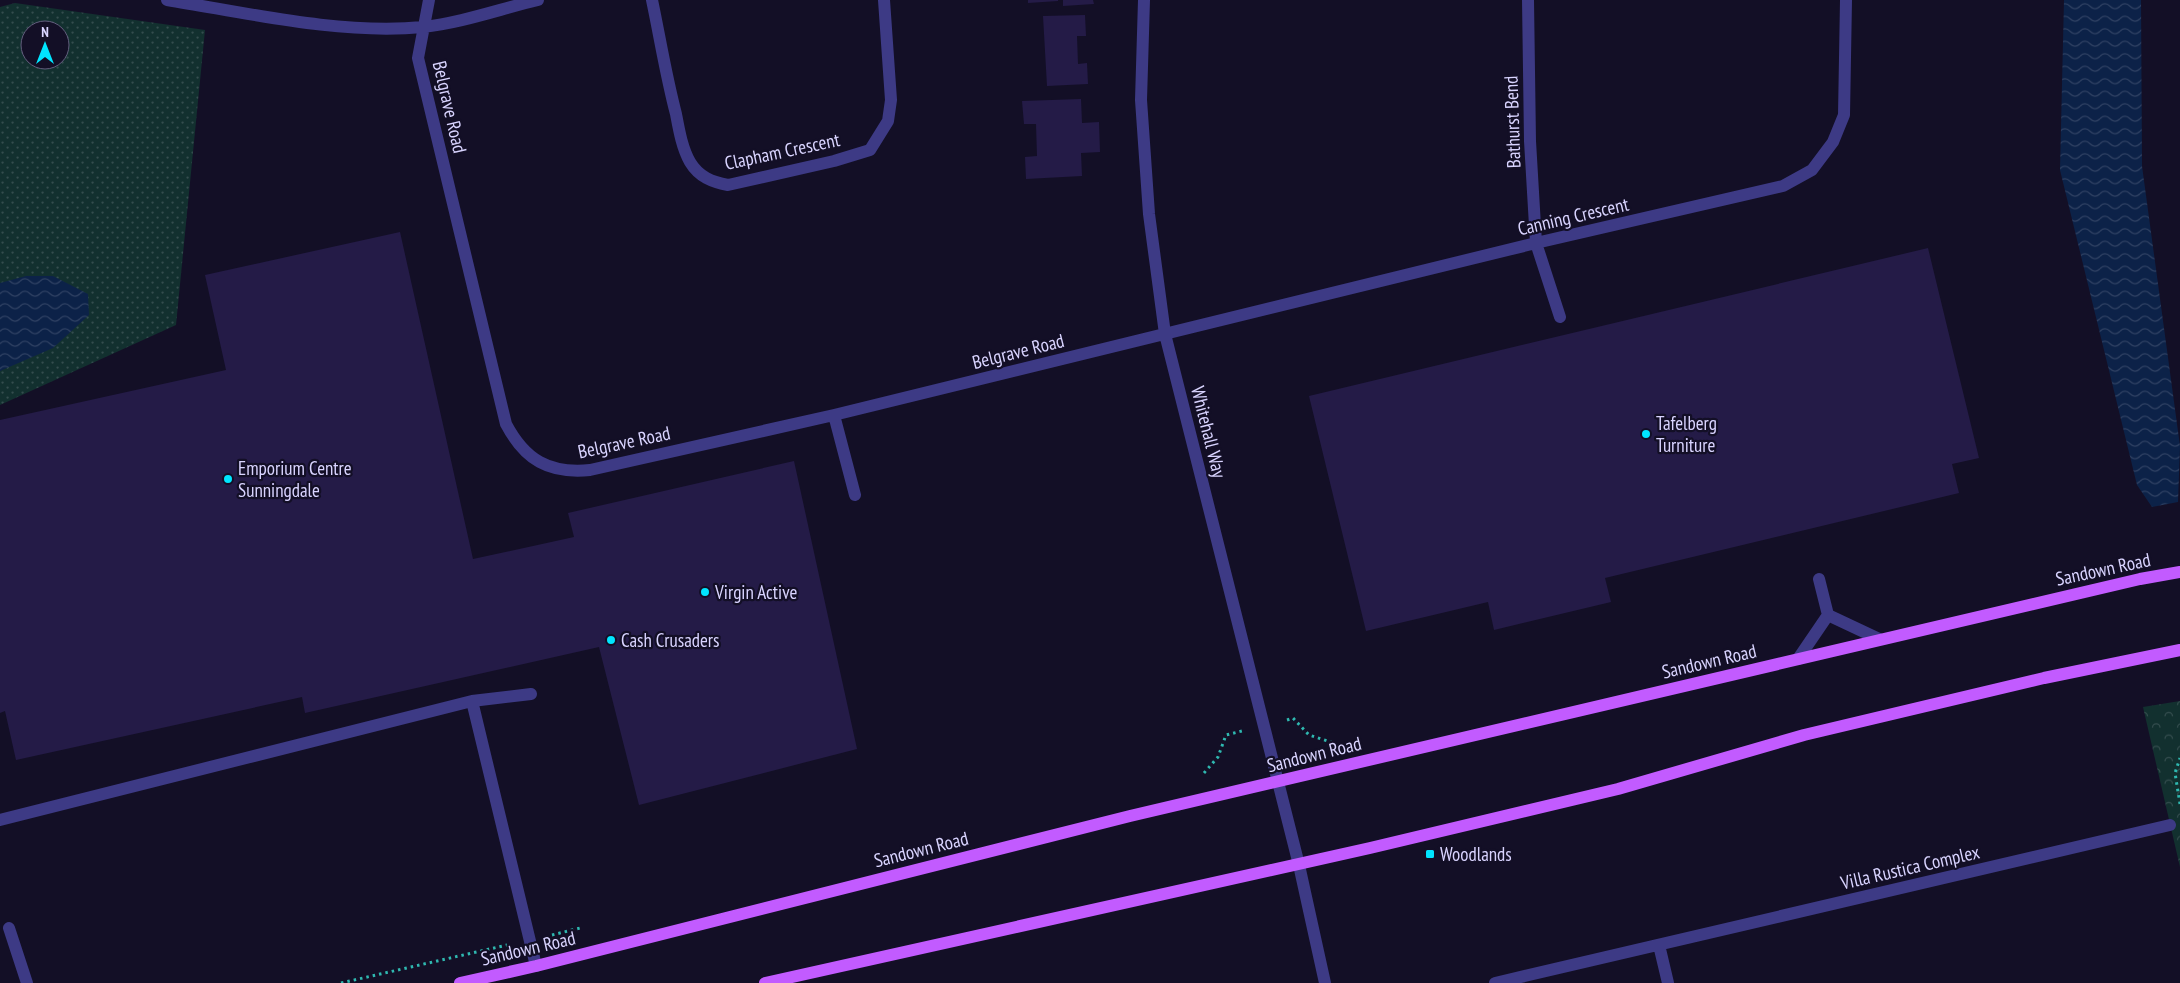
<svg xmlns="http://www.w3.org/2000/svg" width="2180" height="983" viewBox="0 0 2180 983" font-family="'PT Sans Narrow',sans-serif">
	<defs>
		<pattern id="grass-dots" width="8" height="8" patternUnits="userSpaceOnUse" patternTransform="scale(1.25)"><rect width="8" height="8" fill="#12302f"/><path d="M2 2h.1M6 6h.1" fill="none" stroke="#344d4e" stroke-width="1.8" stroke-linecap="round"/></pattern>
		<pattern id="park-crowns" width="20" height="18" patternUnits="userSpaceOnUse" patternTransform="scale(1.25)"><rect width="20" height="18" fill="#12302f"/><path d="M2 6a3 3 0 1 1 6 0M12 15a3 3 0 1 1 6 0" fill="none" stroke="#344d4e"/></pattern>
		<pattern id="water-waves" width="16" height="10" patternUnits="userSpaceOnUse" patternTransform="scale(1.25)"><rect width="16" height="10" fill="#0c2248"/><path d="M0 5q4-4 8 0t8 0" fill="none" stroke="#2f4163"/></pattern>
	</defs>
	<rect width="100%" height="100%" fill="#130f26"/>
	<path fill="url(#grass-dots)" fill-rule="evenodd" d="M15,3L205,30L176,325L0,405V7ZM30,30H60V60H30Z"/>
	<path fill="url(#park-crowns)" d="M2180,701V867L2143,707Z"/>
	<path fill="url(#water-waves)" d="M2064,0H2141L2142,166L2180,446L2178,502L2152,507L2137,485L2060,170Z
		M26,276H53L88,294L89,315L53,348L0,371V283Z"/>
	<path fill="#241b47" d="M1028,0H1058V1L1028,3Z
		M1063,0H1093L1094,4L1063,6Z
		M1085,15L1086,36H1077L1078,64L1087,63L1088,84L1047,86L1043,16Z
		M1081,99L1082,123L1099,122L1100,152L1081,153L1082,176L1026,179L1025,157L1037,156L1036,124H1024L1022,101Z
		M400,232L473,559L574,537L568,513L794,461L857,749L639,805L599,647L305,713L302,697L16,760L5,711L0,713V420L226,370L205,275Z
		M1928,248L1979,458L1952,464L1959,493L1605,578L1611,602L1494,630L1488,602L1366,631L1309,396Z"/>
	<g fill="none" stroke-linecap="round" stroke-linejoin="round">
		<path stroke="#2fb8b0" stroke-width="3" stroke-dasharray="2.5 4" stroke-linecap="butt" d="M1287,720L1293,718L1309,735L1334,743
			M1204,773L1218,757L1226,735L1242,731
			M2180,804L2175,773L2180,758
			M552,935L580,928
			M341,983L507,945"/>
		<path stroke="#3d3a85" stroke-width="12" d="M167,0C248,13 341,35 423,27C461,23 500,9 538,0
			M429,0L418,58L506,424C525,460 549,474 590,470L834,415L1536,243L1783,186L1812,170L1833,142L1844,115L1846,0
			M652,0C660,38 666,76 676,114C679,130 682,148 690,162C699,177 712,182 728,185L834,161L870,150L888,121L891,100L884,0
			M1144,0L1141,100L1149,214L1165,334L1299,865L1325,983
			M1528,0L1530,141L1536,243L1560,317
			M834,415L855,495
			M1828,615L1879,639
			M1798,659L1828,615L1819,579
			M472,701L536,966
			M0,820L472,701L531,694
			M9,928L27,983
			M1659,945L1668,983
			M1495,983L2170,825"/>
		<path stroke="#c25bff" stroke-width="12" d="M460,983L536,966L1130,816L2140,579L2180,572
			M765,983L1370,848L1618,789L1804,735L2044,678L2180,650"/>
	</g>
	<g fill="#00e5ff" stroke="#130f26" stroke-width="2">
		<circle cx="1646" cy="434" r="5"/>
		<circle cx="228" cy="479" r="5"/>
		<circle cx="705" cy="592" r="5"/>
		<circle cx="611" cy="640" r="5"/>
		<rect x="1425" y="849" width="10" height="10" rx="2.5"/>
	</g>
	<g text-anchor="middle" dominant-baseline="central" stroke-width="4.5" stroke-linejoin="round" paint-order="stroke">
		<g font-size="19" fill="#d9d4ff" stroke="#130f26">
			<text transform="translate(450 107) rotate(77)">Belgrave Road</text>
			<text transform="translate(1512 122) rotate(-92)">Bathurst Bend</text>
			<text transform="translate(782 151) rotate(-12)">Clapham Crescent</text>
			<text transform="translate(1573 216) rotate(-13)">Canning Crescent</text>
			<text transform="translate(1018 351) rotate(-14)">Belgrave Road</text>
			<text transform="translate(1209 432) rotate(76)">Whitehall Way</text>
			<text transform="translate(624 442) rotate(-12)">Belgrave Road</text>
			<text transform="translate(2103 569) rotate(-12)">Sandown Road</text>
			<text transform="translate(1709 661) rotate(-13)">Sandown Road</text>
			<text transform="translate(1314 754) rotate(-14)">Sandown Road</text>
			<text transform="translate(921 849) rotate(-14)">Sandown Road</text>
			<text transform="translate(1910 867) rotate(-13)">Villa Rustica Complex</text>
			<text transform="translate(528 948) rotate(-13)">Sandown Road</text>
		</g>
		<g font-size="19" fill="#d9d4ff" stroke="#130f26" text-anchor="start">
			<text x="1656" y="423">Tafelberg<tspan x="1656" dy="22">Turniture</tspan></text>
			<text x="238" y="468">Emporium Centre<tspan x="238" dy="22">Sunningdale</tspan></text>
			<text x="715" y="592">Virgin Active</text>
			<text x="621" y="640">Cash Crusaders</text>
			<text x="1440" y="854">Woodlands</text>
		</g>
	</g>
	<g transform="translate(45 45)"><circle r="24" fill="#130f26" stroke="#625e7d"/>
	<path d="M0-4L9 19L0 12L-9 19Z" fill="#00e5ff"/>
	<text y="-8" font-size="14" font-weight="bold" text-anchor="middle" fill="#d9d4ff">N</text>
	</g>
</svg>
